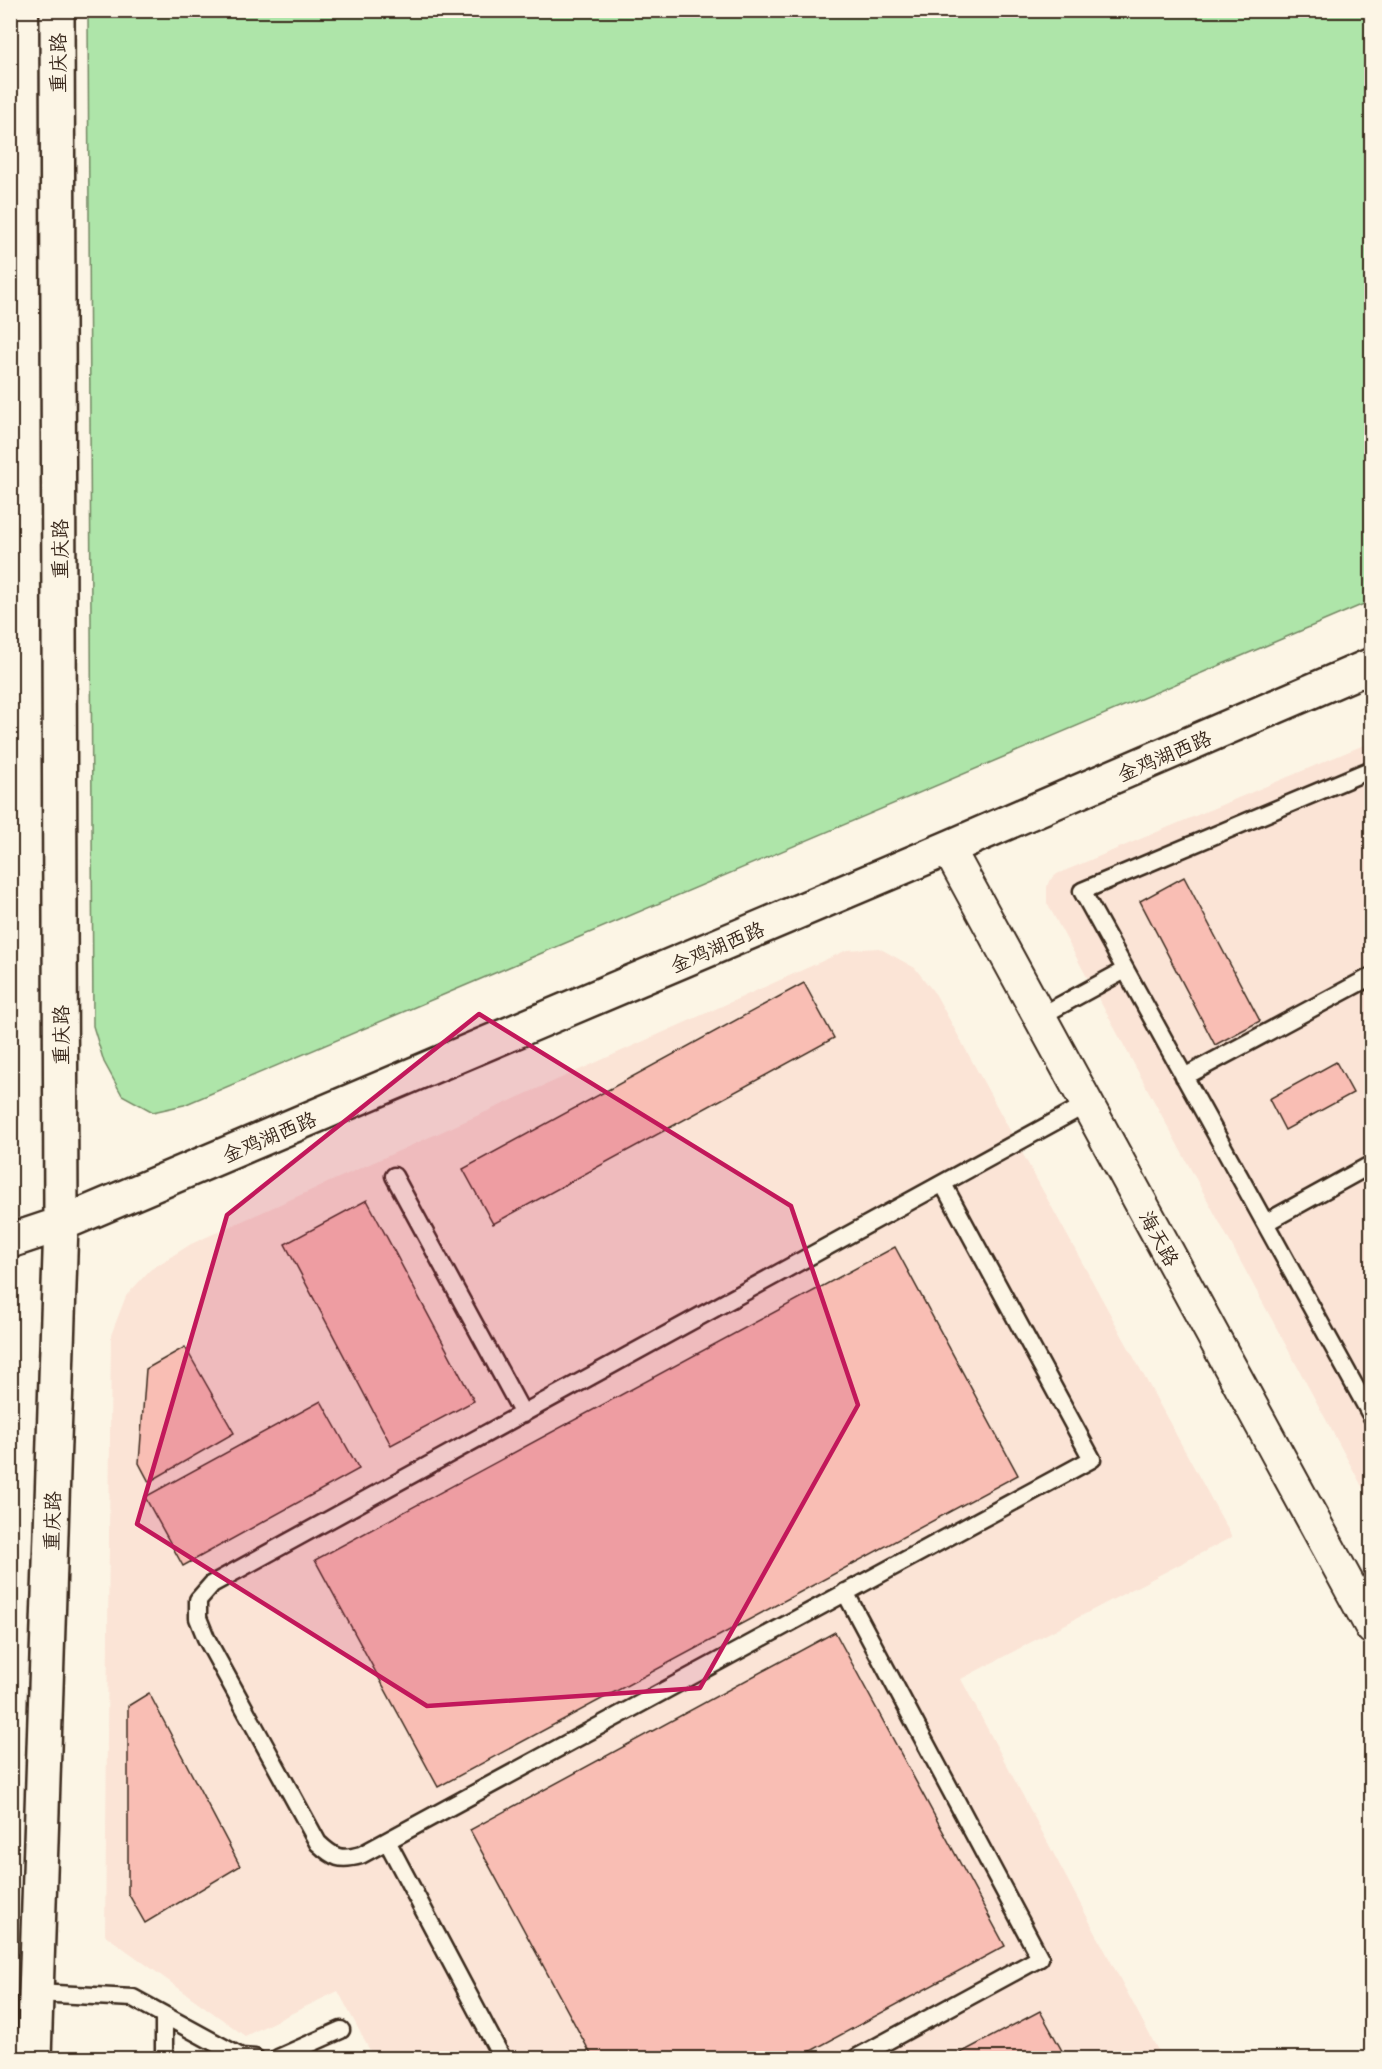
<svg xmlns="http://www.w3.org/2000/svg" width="1382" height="2069" viewBox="0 0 1382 2069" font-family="Mali,'LXGW WenKai TC',sans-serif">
	<rect width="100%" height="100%" fill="#fcf5e5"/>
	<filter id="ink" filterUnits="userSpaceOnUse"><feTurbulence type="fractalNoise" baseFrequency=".0167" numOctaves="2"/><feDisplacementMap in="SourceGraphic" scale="12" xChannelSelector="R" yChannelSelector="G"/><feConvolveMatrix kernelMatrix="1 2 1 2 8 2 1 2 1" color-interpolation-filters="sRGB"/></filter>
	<g filter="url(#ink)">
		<path fill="#fbe4d6" d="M1371,742V1503L1047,903V887L1049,881L1057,874Z
			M879,948L915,968L936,995L1232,1537L961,1679L1162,2058H374L338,1991L245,2036L105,1935L111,1335L126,1296L150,1270L191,1244L847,950Z"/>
		<path fill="#aee5a9" stroke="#748864" stroke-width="1.5" d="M88,11H1371V601L184,1105L153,1112L122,1095L104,1062L93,1026Z"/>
		<path fill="#f9beb4" stroke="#3b2a1e" stroke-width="1.5" d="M1184,877L1260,1021L1215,1045L1140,901Z
			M804,983L834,1038L493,1224L463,1169Z
			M1336,1062L1353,1093L1285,1130L1269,1099Z
			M367,1200L474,1401L391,1445L285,1244Z
			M895,1247L1018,1475L438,1787L315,1560Z
			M185,1347L234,1433L149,1482L139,1463L146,1369Z
			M321,1401L359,1469L183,1566L145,1497Z
			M835,1632L1005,1946L798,2058H593L470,1830Z
			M149,1693L240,1866L145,1923L128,1893V1706Z
			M1040,2011L1066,2058H951Z"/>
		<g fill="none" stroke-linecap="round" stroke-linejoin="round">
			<defs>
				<path id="service" d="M1372,769L1082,891L1372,1417
					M1039,1017L1125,970
					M1184,1077L1372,976
					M394,1176L523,1414
					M943,1184L1092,1459L361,1855C340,1861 334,1858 318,1843L206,1638L198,1618V1600L212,1584L1087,1104
					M1265,1223L1372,1164
					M845,1592L1040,1958L856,2058
					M387,1841L502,2058
					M36,1993L133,1998L241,2057L255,2058
					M164,2058V2015
					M278,2058L341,2030"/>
				<path id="minor" d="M948,848L1372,1628"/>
				<path id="tertiary" d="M10,1241L61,1224L948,848L1372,665
					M34,2058L61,1224L57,10"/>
			</defs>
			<use href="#service" stroke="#3b2a1e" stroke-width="21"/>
			<use href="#minor" stroke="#3b2a1e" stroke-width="36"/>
			<use href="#tertiary" stroke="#3b2a1e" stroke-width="38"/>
			<use href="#service" stroke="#fcf5e5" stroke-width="16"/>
			<use href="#minor" stroke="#fcf5e5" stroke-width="32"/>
			<use href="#tertiary" stroke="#fcf5e5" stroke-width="33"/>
		</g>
	</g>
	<path fill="#c2185b" fill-opacity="0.2" stroke="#c2185b" stroke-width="4.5" stroke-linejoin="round" d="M479,1014L791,1206L858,1405L700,1688L427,1706L137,1524L227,1215Z"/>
	<g text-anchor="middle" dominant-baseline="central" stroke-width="6" stroke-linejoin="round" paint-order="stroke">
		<g font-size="20" fill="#3b2a1e" stroke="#fcf5e5">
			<text transform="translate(57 63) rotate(-90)">重庆路</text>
			<text transform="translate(59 549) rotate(-90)">重庆路</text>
			<text transform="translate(1164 755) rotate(-23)">金鸡湖西路</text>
			<text transform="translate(717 946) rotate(-23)">金鸡湖西路</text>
			<text transform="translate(60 1035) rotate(-90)">重庆路</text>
			<text transform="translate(269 1136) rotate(-23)">金鸡湖西路</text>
			<text transform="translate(1160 1238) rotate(61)">海天路</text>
			<text transform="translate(51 1521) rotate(-88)">重庆路</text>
		</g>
	</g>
	<rect width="1382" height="2069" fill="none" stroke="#fcf5e5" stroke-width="36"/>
	<rect x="18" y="18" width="1346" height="2033" fill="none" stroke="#3b2a1e" stroke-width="2" filter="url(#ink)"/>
</svg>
